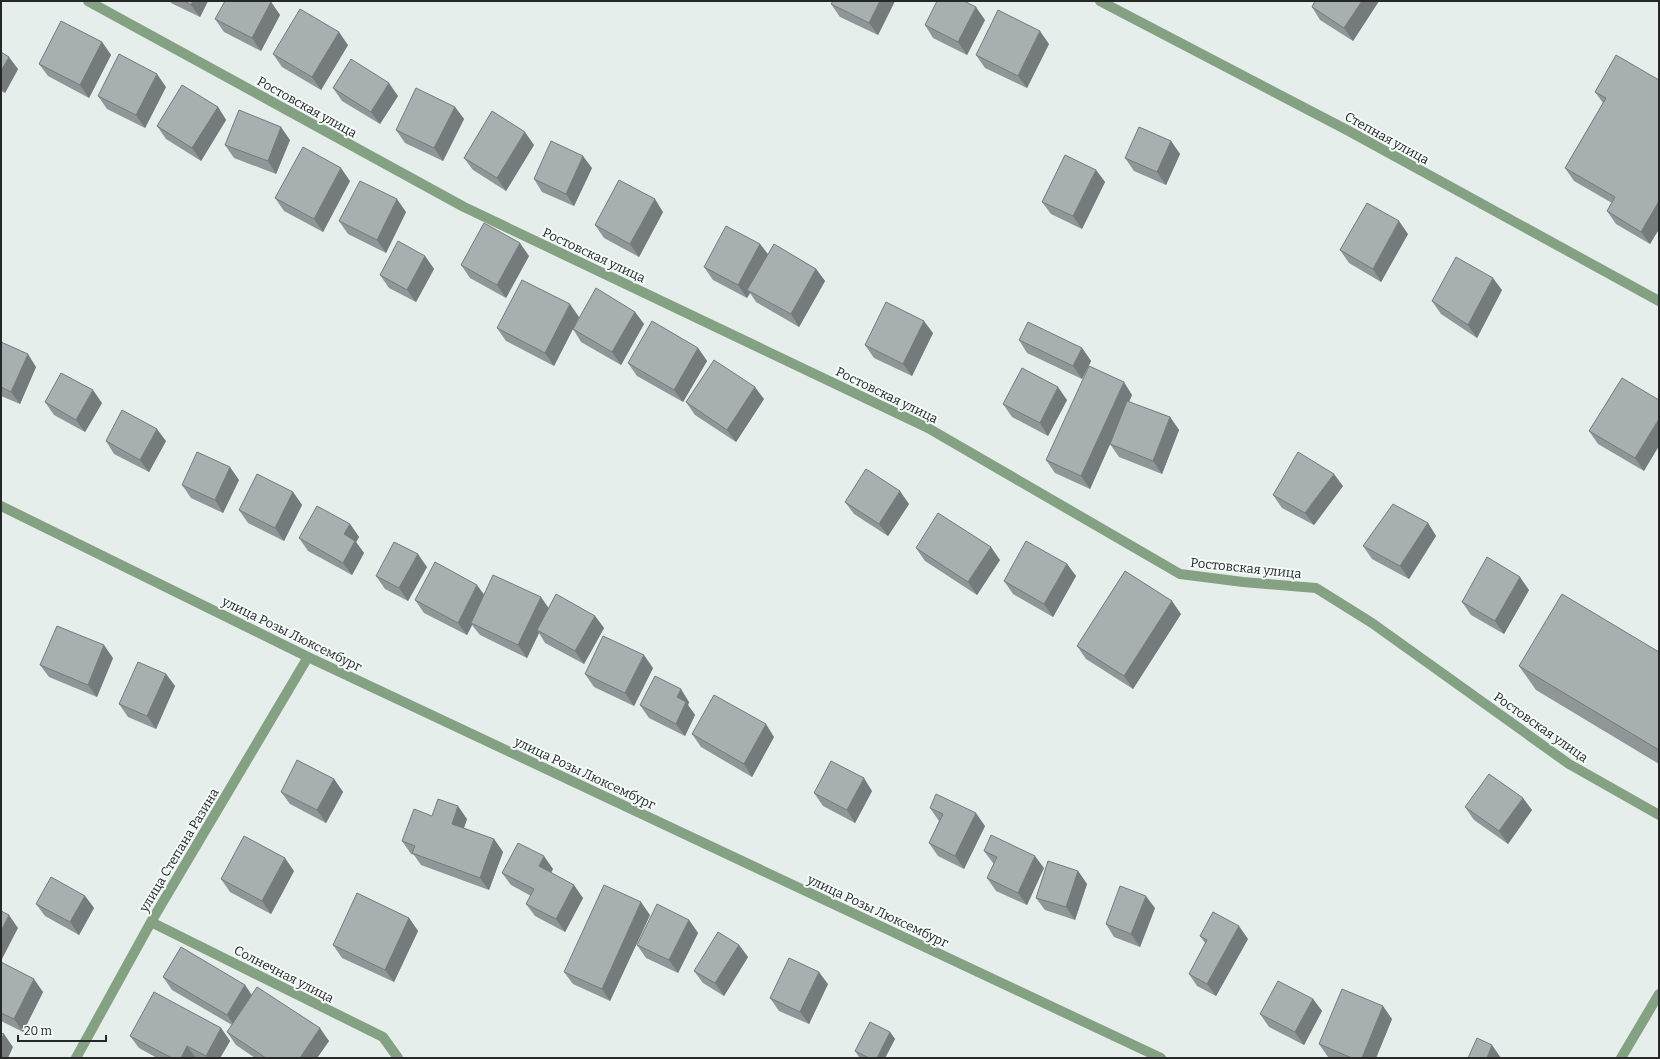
<svg xmlns="http://www.w3.org/2000/svg" width="1660" height="1059" viewBox="0 0 1660 1059" font-family="Bitter,serif">
	<rect width="100%" height="100%" fill="#e6eeec"/>
	<g fill="none" stroke-linecap="round" stroke-linejoin="round">
		<path stroke="#84a184" stroke-width="10" d="M88,1L464,207L928,428L1180,574L1243,582L1316,588L1372,623L1569,764L1659,815
			M1100,1L1347,130L1659,301
			M1,506L308,657L1161,1058
			M151,922L383,1037L398,1058
			M76,1058L151,922L308,657
			M1621,1058L1659,994"/>
	</g>
	<path fill="#909698" d="M170,1H208L200,17L171,3Z
		M833,1H895L878,35L840,17L831,4Z
		M1315,1H1379L1353,41L1320,20L1312,7Z
		M271,2L280,15L261,51L224,32L215,19Z
		M985,20L967,55L933,38L925,25Z
		M102,42L111,55L89,98L48,76L39,64Z
		M1049,44L1027,88L985,68L976,55Z
		M348,45L321,90L282,67L273,54Z
		M1,52L18,69L5,93L1,91Z
		M1659,80V229L1650,244L1616,224L1607,211L1612,203L1574,181L1565,168L1603,103L1595,92Z
		M166,87L145,128L107,109L98,96Z
		M333,88L398,96L380,124L342,101Z
		M218,107L226,120L201,161L166,139L157,126Z
		M455,107L464,119L443,161L405,143L396,130Z
		M290,140L276,174L234,158L225,145Z
		M1171,141L1180,154L1166,185L1134,171L1125,158Z
		M534,145L506,191L473,170L464,158Z
		M592,168L574,206L542,192L534,179Z
		M1096,170L1105,182L1082,229L1051,214L1042,202Z
		M350,181L323,232L284,211L275,198Z
		M406,212L386,253L348,234L339,221Z
		M663,212L639,257L604,238L595,225Z
		M1408,234L1381,282L1349,263L1340,250Z
		M760,244L768,254L816,269L825,281L799,327L756,302L750,293L747,298L713,280L704,267Z
		M425,256L434,269L416,302L389,288L380,275Z
		M529,256L506,298L470,278L461,265Z
		M1502,290L1477,338L1441,314L1432,301Z
		M635,312L644,324L621,365L581,342L573,329L554,366L506,341L497,328L579,317L575,325Z
		M933,333L912,376L874,358L865,345Z
		M1019,340L1082,348L1091,361L1082,379L1027,353Z
		M1,342L36,367L20,404L1,396Z
		M698,348L707,361L683,402L637,376L628,363Z
		M1132,395L1129,402L1170,417L1179,430L1162,474L1119,457L1110,444L1090,489L1055,473L1046,460Z
		M764,399L736,442L695,415L686,402Z
		M1067,400L1048,436L1012,417L1003,404Z
		M1659,400L1644,471L1598,444L1589,431Z
		M45,402L102,403L85,432L54,415Z
		M106,441H166L149,472L114,454Z
		M239,480L223,513L191,498L182,485Z
		M1343,486L1314,525L1282,508L1273,495Z
		M293,492L302,505L284,541L248,523L239,510Z
		M845,502L909,504L888,536L854,514Z
		M1428,523L1436,536L1409,579L1372,559L1363,546Z
		M350,524L359,537L356,542L364,553L352,575L308,551L299,538Z
		M916,548L1000,560L977,595L925,561Z
		M1067,564L1076,576L1053,617L1013,594L1004,581Z
		M427,567L408,601L385,589L376,576Z
		M1529,590L1504,634L1471,615L1462,602Z
		M484,594L549,608L595,616L604,628L584,664L545,643L539,633L527,658L480,635L472,625L467,635L424,613L415,600Z
		M1181,614L1133,689L1086,659L1077,646Z
		M1659,652V764L1536,690L1519,666Z
		M113,658L97,697L49,677L40,665Z
		M653,668L634,706L594,687L585,674Z
		M166,674L175,686L156,729L128,717L119,704Z
		M689,702L688,705L695,715L685,736L649,718L640,705Z
		M692,734L774,737L752,777L701,747Z
		M334,779L343,792L326,823L290,804L281,792Z
		M872,791L855,823L823,806L814,793Z
		M1465,807L1532,810L1508,844L1474,820Z
		M930,808L985,826L964,869L938,856L929,843L939,821Z
		M432,816L467,819L464,828L494,839L503,852L489,890L421,865L414,855L411,854L402,841Z
		M984,851L1044,868L1027,905L996,891L987,878L994,864L993,863Z
		M553,869L551,872L583,898L565,932L535,916L526,904L531,896L511,885L502,873Z
		M294,871L271,914L230,892L221,879Z
		M1078,871L1087,884L1075,920L1045,910L1036,898Z
		M85,896L94,908L79,935L45,916L36,904Z
		M1155,908L1140,947L1114,937L1106,924Z
		M650,915L610,1001L573,984L564,972Z
		M409,918L418,931L394,982L342,958L333,945Z
		M689,920L698,933L678,973L646,958L637,945Z
		M1200,936L1248,939L1216,996L1197,986L1189,974L1205,943Z
		M739,945L748,957L724,996L703,983L694,971Z
		M1,962L43,992L23,1032L1,1021Z
		M163,977L245,985L252,995L329,1041L317,1058H255L236,1045L227,1032L232,1025L172,990Z
		M828,984L809,1024L779,1011L770,998Z
		M1313,999L1322,1011L1304,1045L1269,1027L1260,1014Z
		M1392,1019L1376,1058H1332L1328,1057L1319,1044Z
		M221,1028L230,1041L220,1058H157L139,1048L130,1036Z
		M890,1032L895,1039L885,1058H861L859,1057L855,1051Z"/>
	<path fill="#757a7c" d="M193,1H208L200,17L191,5Z
		M880,1H895L878,35L869,23Z
		M1362,1H1379L1353,41L1344,28Z
		M271,2L280,15L261,51L252,38Z
		M976,7L985,20L967,55L958,42Z
		M1040,31L1049,44L1027,88L1018,76Z
		M339,32L348,45L321,90L312,77Z
		M102,42L111,55L89,98L80,85Z
		M9,57L18,69L5,93L1,87V71Z
		M157,74L166,87L145,128L136,115Z
		M389,83L398,96L380,124L371,112Z
		M218,107L226,120L201,161L192,148Z
		M455,107L464,119L443,161L434,148Z
		M281,127L290,140L276,174L268,161Z
		M525,132L534,145L506,191L497,178Z
		M1171,141L1180,154L1166,185L1157,172Z
		M583,156L592,168L574,206L566,194Z
		M341,168L350,181L323,232L314,219Z
		M1096,170L1105,182L1082,229L1073,216Z
		M397,199L406,212L386,253L377,240Z
		M655,199L663,212L639,257L630,244Z
		M1659,201V229L1650,244L1641,232Z
		M1399,221L1408,234L1381,282L1373,269Z
		M520,243L529,256L506,298L497,285Z
		M760,244L769,256L747,290L750,293L747,298L738,285Z
		M425,256L434,269L416,302L407,290Z
		M816,269L825,281L799,327L791,314Z
		M1493,278L1502,290L1477,338L1468,325Z
		M570,304L579,317L554,366L545,353Z
		M635,312L644,324L621,365L612,352Z
		M924,321L933,333L912,376L903,364Z
		M698,348L707,361L683,402L674,390Z
		M1082,348L1091,361L1082,379L1073,366Z
		M28,354L36,367L20,404L11,392Z
		M1124,382L1132,395L1090,489L1081,476Z
		M755,387L764,399L736,442L727,430Z
		M1058,387L1067,400L1048,436L1040,423Z
		M93,390L102,403L85,432L76,420Z
		M1170,417L1179,430L1162,474L1153,461Z
		M1659,419V446L1644,471L1635,458Z
		M157,429L166,441L149,472L140,460Z
		M230,467L239,480L223,513L215,500Z
		M1334,474L1343,486L1314,525L1305,513Z
		M900,491L909,504L888,536L879,524Z
		M293,492L302,505L284,541L275,528Z
		M1428,523L1436,536L1409,579L1400,566Z
		M350,524L359,537L356,542L364,553L352,575L343,563L344,534Z
		M991,547L1000,560L977,595L968,582Z
		M418,554L427,567L408,601L399,588Z
		M1067,564L1076,576L1053,617L1044,604Z
		M1520,577L1529,590L1504,634L1495,621Z
		M477,585L486,597L471,623L472,625L467,635L458,623Z
		M541,597L550,610L537,630L539,633L527,658L518,645Z
		M1172,601L1181,614L1133,689L1124,676Z
		M595,616L604,628L584,664L575,651Z
		M104,645L113,658L97,697L88,685Z
		M644,655L653,668L634,706L625,693Z
		M166,674L175,686L156,729L147,716Z
		M681,689L689,702L688,705L695,715L685,736L676,724L677,697Z
		M766,724L774,737L752,777L744,764Z
		M864,778L872,791L855,823L847,810Z
		M334,779L343,792L326,823L317,810Z
		M1523,798L1532,810L1508,844L1499,831Z
		M458,806L467,819L461,836L452,824Z
		M976,813L985,826L964,869L955,856Z
		M494,839L503,852L489,890L480,878Z
		M544,856L553,869L548,878L539,866Z
		M1035,856L1044,868L1027,905L1018,893Z
		M285,858L294,871L271,914L262,901Z
		M1078,871L1087,884L1075,920L1066,907Z
		M574,885L583,898L565,932L556,919Z
		M85,896L94,908L79,935L70,922Z
		M1146,896L1155,908L1140,947L1131,934Z
		M641,902L650,915L610,1001L602,989Z
		M9,915L18,928L2,959L1,957V931Z
		M409,918L418,931L394,982L385,970Z
		M689,920L698,933L678,973L669,960Z
		M1239,926L1248,939L1216,996L1207,984Z
		M739,945L748,957L724,996L715,983Z
		M819,972L828,984L809,1024L800,1012Z
		M34,979L43,992L23,1032L14,1019Z
		M245,985L253,998L236,1028L227,1015Z
		M1313,999L1322,1011L1304,1045L1295,1032Z
		M1383,1006L1392,1019L1376,1058H1362Z
		M221,1028L230,1041L220,1058H208L206,1056Z
		M320,1028L329,1041L317,1058H300Z
		M890,1032L895,1039L885,1058H877Z
		M4,1034L13,1047L8,1058H1V1040Z
		M1492,1045L1501,1058H1487Z
		M187,1046L196,1058H181Z"/>
	<path fill="#a7afb1" stroke="#757a7c" d="M184,1H193L191,5Z
		M225,1H269L271,2L252,38L215,19Z
		M833,1H880L869,23L831,4Z
		M937,1H964L976,7L958,42L925,25Z
		M1315,1H1362L1344,28L1312,7Z
		M300,9L339,32L312,77L273,54Z
		M998,10L1040,31L1018,76L976,55Z
		M61,21L102,42L80,85L39,64Z
		M1,52L9,57L1,71Z
		M119,54L157,74L136,115L98,96Z
		M1616,55L1659,80V201L1641,232L1607,211L1615,197L1565,168L1606,98L1595,92Z
		M351,59L389,83L371,112L333,88Z
		M182,85L218,107L192,148L157,126Z
		M416,88L455,107L434,148L396,130Z
		M239,110L281,127L268,161L225,145Z
		M492,111L525,132L497,178L464,158Z
		M1139,127L1171,141L1157,172L1125,158Z
		M551,141L583,156L566,194L534,179Z
		M303,147L341,168L314,219L275,198Z
		M1065,155L1096,170L1073,216L1042,202Z
		M619,180L655,199L630,244L595,225Z
		M360,181L397,199L377,240L339,221Z
		M1367,203L1399,221L1373,269L1340,250Z
		M484,223L520,243L497,285L461,265Z
		M726,226L760,244L738,285L704,267Z
		M398,241L425,256L407,290L380,275Z
		M774,244L816,269L791,314L747,290Z
		M1456,257L1493,278L1468,325L1432,301Z
		M522,280L570,304L545,353L497,328Z
		M596,288L635,312L612,352L573,329Z
		M886,302L924,321L903,364L865,345Z
		M652,321L698,348L674,390L628,363Z
		M1028,322L1082,348L1073,366L1019,340Z
		M1,342L28,354L11,392L1,387Z
		M714,360L755,387L727,430L686,402Z
		M1089,366L1124,382L1081,476L1046,460Z
		M1022,368L1058,387L1040,423L1003,404Z
		M61,373L93,390L76,420L45,402Z
		M1622,378L1659,400V419L1635,458L1589,431Z
		M1127,401L1170,417L1153,461L1110,444Z
		M122,410L157,429L140,460L106,441Z
		M197,452L230,467L215,500L182,485Z
		M1298,452L1334,474L1305,513L1273,495Z
		M866,469L900,491L879,524L845,502Z
		M257,474L293,492L275,528L239,510Z
		M1393,504L1428,523L1400,566L1363,546Z
		M317,506L350,524L344,534L355,541L343,563L299,538Z
		M938,513L991,547L968,582L916,548Z
		M1026,541L1067,564L1044,604L1004,581Z
		M394,542L418,554L399,588L376,576Z
		M1487,557L1520,577L1495,621L1462,602Z
		M435,562L477,585L458,623L415,600Z
		M1125,571L1172,601L1124,676L1077,646Z
		M493,575L541,597L518,645L471,623Z
		M556,594L595,616L575,651L537,630Z
		M1562,594L1659,652V750L1519,666Z
		M57,626L104,645L88,685L40,665Z
		M603,636L644,655L625,693L585,674Z
		M138,662L166,674L147,716L119,704Z
		M655,676L681,689L677,697L686,702L676,724L640,705Z
		M714,695L766,724L744,764L692,734Z
		M297,760L334,779L317,810L281,792Z
		M831,761L864,778L847,810L814,793Z
		M1489,774L1523,798L1499,831L1465,807Z
		M936,794L976,813L955,856L929,843L943,814L930,808Z
		M438,799L458,806L452,824L494,839L480,878L412,853L415,846L402,841L414,809L432,816Z
		M991,835L1035,856L1018,893L987,878L997,857L984,851Z
		M244,836L285,858L262,901L221,879Z
		M518,843L544,856L539,866L574,885L556,919L526,904L534,889L502,873Z
		M1048,861L1078,871L1066,907L1036,898Z
		M51,877L85,896L70,922L36,904Z
		M604,885L641,902L602,989L564,972Z
		M1120,886L1146,896L1131,934L1106,924Z
		M357,893L409,918L385,970L333,945Z
		M657,904L689,920L669,960L637,945Z
		M1,911L9,915L1,931Z
		M1213,912L1239,926L1207,984L1189,974L1207,940L1200,936Z
		M718,932L739,945L715,983L694,971Z
		M181,947L245,985L227,1015L163,977Z
		M789,958L819,972L800,1012L770,998Z
		M1,962L34,979L14,1019L1,1013Z
		M1278,981L1313,999L1295,1032L1260,1014Z
		M257,987L320,1028L300,1058H266L227,1032Z
		M1342,989L1383,1006L1362,1058H1352L1319,1044Z
		M154,992L221,1028L206,1056L187,1046L181,1058H172L130,1036Z
		M870,1022L890,1032L877,1058H869L855,1051Z
		M1,1033L4,1034L1,1040Z
		M1477,1038L1492,1045L1487,1058H1468Z"/>
	<g text-anchor="middle" dominant-baseline="central" stroke-width="4" stroke-linejoin="round" paint-order="stroke">
		<g font-size="13" fill="#252827" stroke="#f4fbf9">
			<text transform="translate(307 107) rotate(29)">Ростовская улица</text>
			<text transform="translate(1387 138) rotate(29)">Степная улица</text>
			<text transform="translate(594 255) rotate(25)">Ростовская улица</text>
			<text transform="translate(887 395) rotate(26)">Ростовская улица</text>
			<text transform="translate(1246 568) rotate(6)">Ростовская улица</text>
			<text transform="translate(292 634) rotate(26)">улица Розы Люксембург</text>
			<text transform="translate(1541 727) rotate(35)">Ростовская улица</text>
			<text transform="translate(585 773) rotate(25)">улица Розы Люксембург</text>
			<text transform="translate(179 850) rotate(-59)">улица Степана Разина</text>
			<text transform="translate(878 911) rotate(25)">улица Розы Люксембург</text>
			<text transform="translate(284 974) rotate(27)">Солнечная улица</text>
		</g>
	</g>
	<rect width="1660" height="1059" fill="none" stroke="#252827" stroke-width="4"/>
	<path d="M18 1035v6h88v-6" fill="none" stroke="#252827" stroke-width="2"/>
	<text x="24" y="1035" font-size="12" fill="#252827" stroke="#f4fbf9" stroke-width="3" paint-order="stroke">20 m</text>
</svg>
